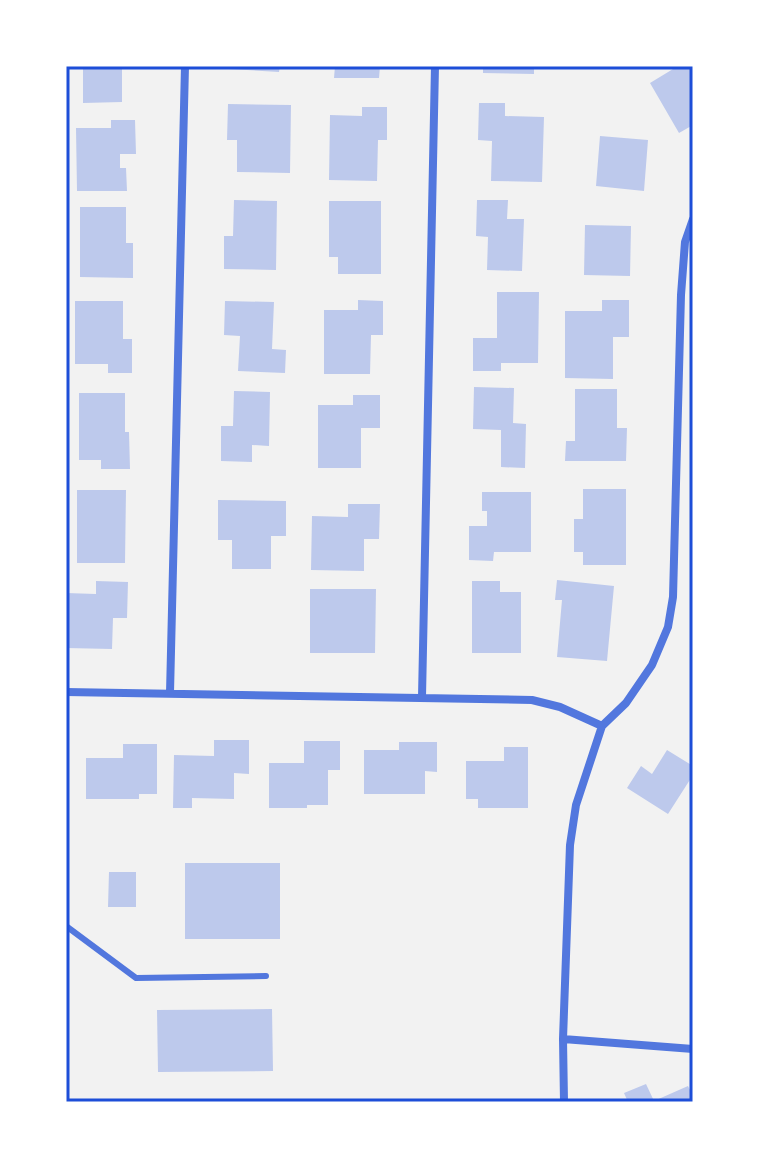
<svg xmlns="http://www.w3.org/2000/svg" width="759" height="1168" viewBox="0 0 759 1168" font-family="Quicksand,sans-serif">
	<rect width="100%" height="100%" fill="#f2f2f2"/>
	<path fill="#bdc9ec" d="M83,66H122V102L83,103Z
		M230,66H280L279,72L229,69Z
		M335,66H380L379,78H334Z
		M483,66H534V74L483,73Z
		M678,66H693V125L679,133L650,83Z
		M479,103H505V116L544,117L542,182L491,181L492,141L478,140Z
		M228,104L291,105L290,173L237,172V140H227Z
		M362,107H387V140H378L377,181L329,180L330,115L362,116Z
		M111,120H135L136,154H120V168H126L127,191H77L76,128H111Z
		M600,136L648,140L644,191L596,186Z
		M234,200L277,201L276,270L224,269V236H233Z
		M477,200H508L507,219H524L522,271L487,270L488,237L476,236Z
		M329,201H381V274H338V257H329Z
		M80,207H126V243H133V278L80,277Z
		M585,225L631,226L630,276L584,275Z
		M497,292H539L538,363H501V371H473V338H497Z
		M358,300L383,301V335H371L370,374H324V310H358Z
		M602,300H629V337H613V379L565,378V311H602Z
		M75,301H123V339H132V373H108V364H75Z
		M225,301L274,302L272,349L286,350L285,373L238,371L240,336L224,335Z
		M474,387L514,388L513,423L526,424L525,468L501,467V430L473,429Z
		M575,389H617V428H627L626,461H565L566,441H575Z
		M234,391L270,392L269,446L252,445V462L221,461V426H233Z
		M79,393H125V432H129L130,469H101V460H79Z
		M353,395H380V428H361V468H318V405H353Z
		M583,489H626V565H583V552H574V519H583Z
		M77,490H126L125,563H77Z
		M482,492H531V552H494L493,561L469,560V526H487V511H482Z
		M218,500L286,501V536H271V569H232V540H218Z
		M348,504H380L379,539H364V571L311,570L312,516L348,517Z
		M557,580L614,586L607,661L557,657L562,600H555Z
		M96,581L128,582L127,618H113L112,649L66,648V593L96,594Z
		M472,581H500V592H521V653H472Z
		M310,589H376L375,653H310Z
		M214,740H249V774L234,773V799L192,798V808H173L174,755L214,756Z
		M304,741H340V770H328V805H307V808H269V763H304Z
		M399,742H437V772L425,771V794H364V750H399Z
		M123,744H157V794H139V799H86V758H123Z
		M504,747H528V808H478V799H466V761H504Z
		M667,750L693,766V775L668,814L627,788L641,766L652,774Z
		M185,863H280V939H185Z
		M109,872H136V907H108Z
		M272,1009L273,1071L158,1072L157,1010Z
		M646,1084L654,1101L688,1086L693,1096V1102H628L624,1093Z"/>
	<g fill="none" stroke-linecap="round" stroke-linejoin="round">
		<path stroke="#5277de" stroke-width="6" d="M66,926L136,978L266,976"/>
		<path stroke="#5277de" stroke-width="8" d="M66,692L532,700L560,707L602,726
			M170,693L185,66
			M422,697L435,66
			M563,1039L693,1049
			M564,1102L563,1039L570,845L576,805L602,726L626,703L652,665L668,627L673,597L681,295L685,242L693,219"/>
	</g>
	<rect width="759" height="1168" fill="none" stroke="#ffffff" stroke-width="136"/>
	<rect x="68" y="68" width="623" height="1032" fill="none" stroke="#1d4ed8" stroke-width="3"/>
</svg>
